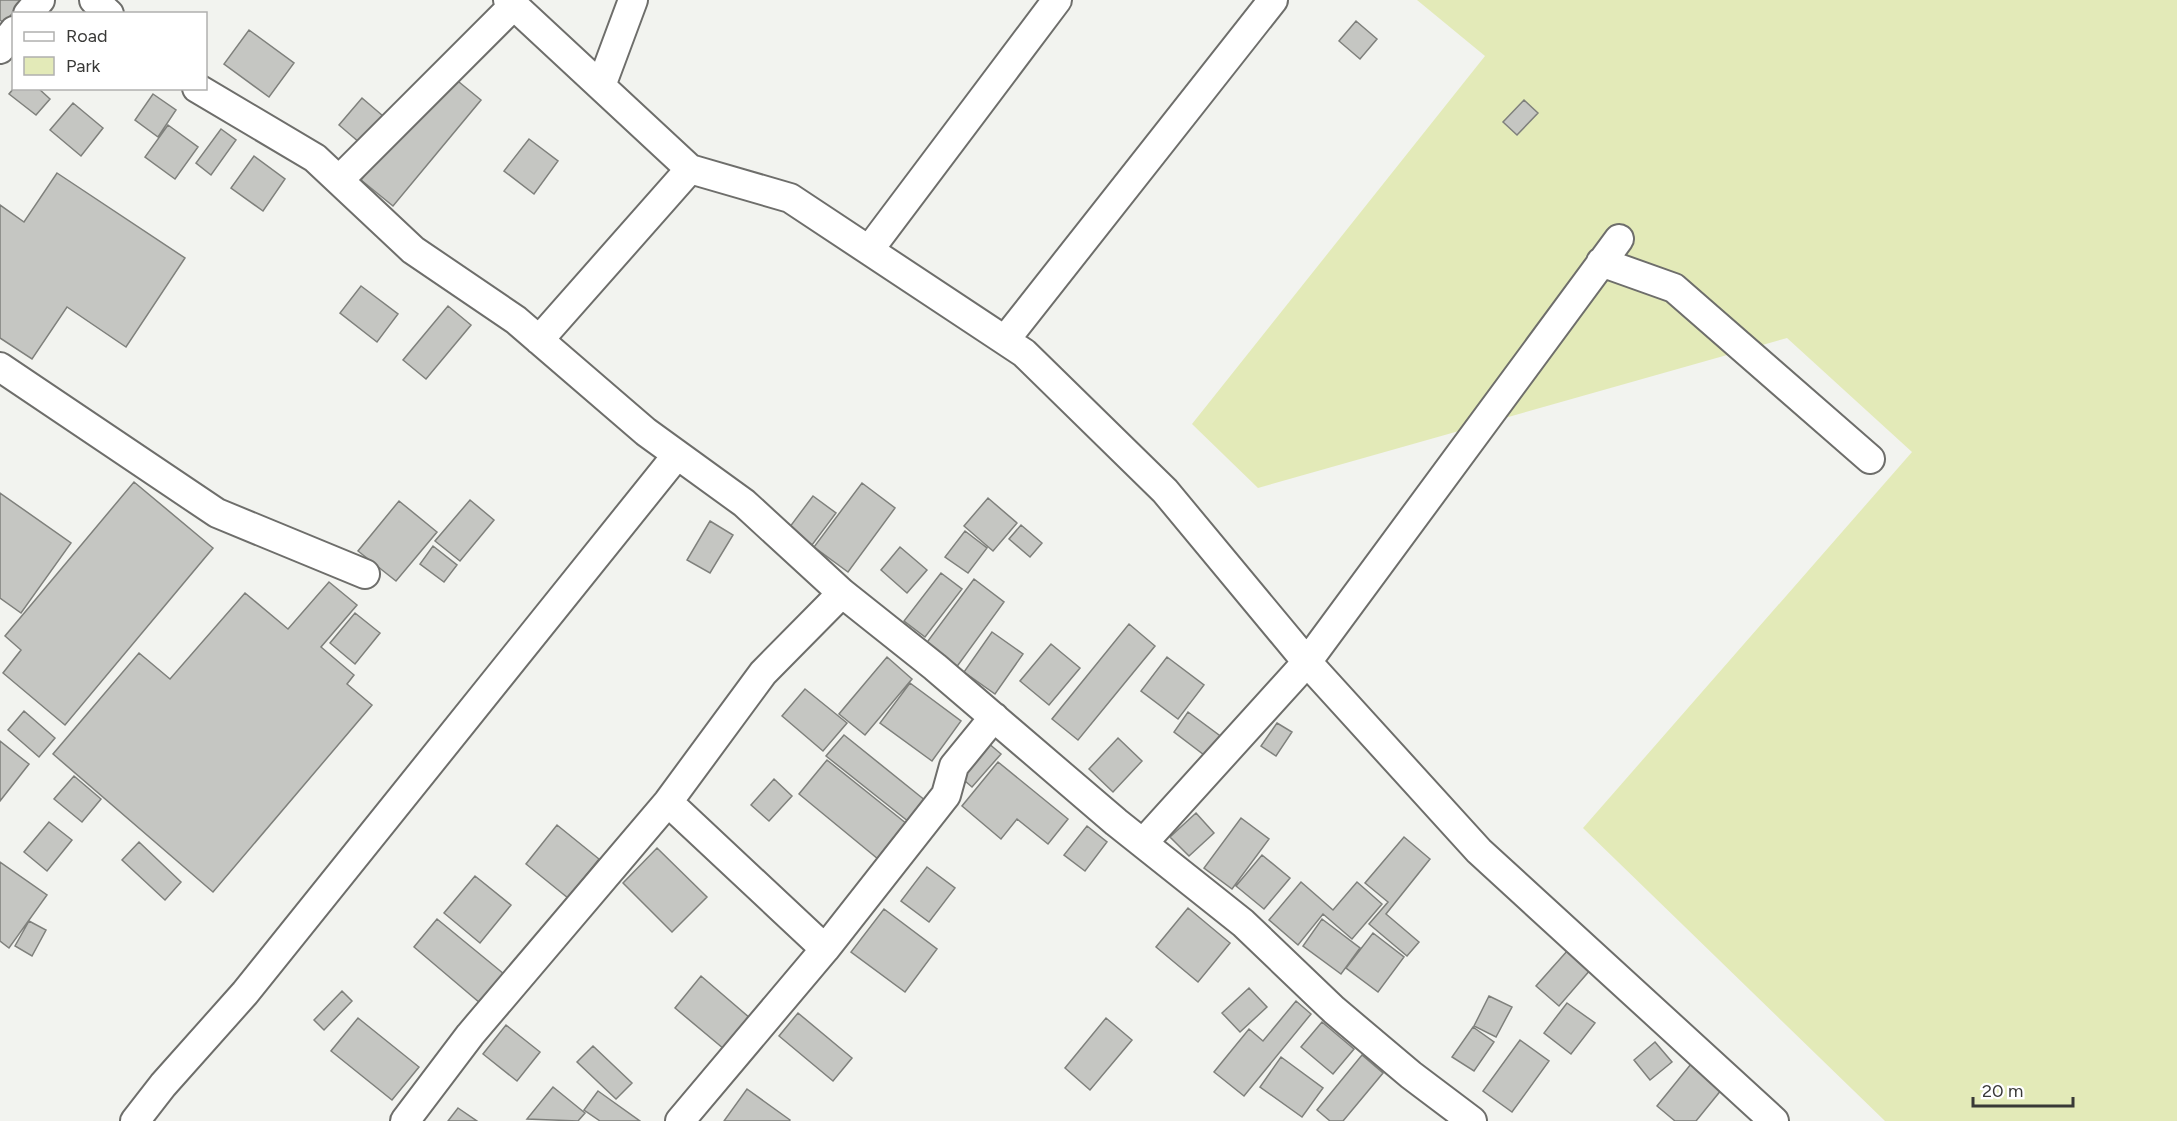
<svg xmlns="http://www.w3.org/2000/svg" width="2177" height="1121" viewBox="0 0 2177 1121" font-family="Figtree,sans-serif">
	<rect width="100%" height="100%" fill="#f2f3ef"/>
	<path fill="#e3eab8" d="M1417,0H2177V1121H1885L1583,828L1912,452L1787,338L1258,488L1192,424L1485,56Z"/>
	<path fill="#c5c6c2" stroke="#7f807c" stroke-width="1.5" d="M0,0H24L4,23L0,20Z
		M1356,21L1377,39L1360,59L1339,41Z
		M249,30L294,63L269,97L224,64Z
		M448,73L481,100L393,206L361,180Z
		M14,88H38L50,99L36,115L9,94Z
		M153,94L176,110L158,137L135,120Z
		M362,98L390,122L367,149L339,125Z
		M1524,100L1538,113L1517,135L1503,122Z
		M73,103L103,128L81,156L50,130Z
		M168,125L198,147L175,179L145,157Z
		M221,129L236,140L211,175L196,163Z
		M529,139L558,161L534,194L504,171Z
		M254,156L285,179L263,211L231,188Z
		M57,173L185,258L126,347L67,307L32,359L0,338V205L24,222Z
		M361,286L398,314L377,342L340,313Z
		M448,306L471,325L426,379L403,360Z
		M134,482L213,548L65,725L3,673L21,650L5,636Z
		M862,483L895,508L848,572L814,547Z
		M0,493L71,543L21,613L0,598Z
		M813,496L836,513L812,545L789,528Z
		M988,498L1017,523L993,551L964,526Z
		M470,500L494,520L460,561L435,541Z
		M399,501L437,532L396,581L358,551Z
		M710,521L733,535L710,573L687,560Z
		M1021,525L1042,543L1030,557L1009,539Z
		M965,531L987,548L968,573L945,557Z
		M433,546L457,565L444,582L420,564Z
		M900,547L927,570L907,593L881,570Z
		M941,573L962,589L925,637L904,621Z
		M974,579L1004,602L953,672L922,649Z
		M329,582L357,605L321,647L354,675L347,684L372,705L213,892L53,754L139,653L170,679L245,593L288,629Z
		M355,613L380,633L355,664L330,643Z
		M1129,624L1155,646L1078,740L1052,719Z
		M992,632L1023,654L995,694L964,672Z
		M1051,644L1080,668L1049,705L1020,681Z
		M887,657L912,679L865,735L839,714Z
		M1167,657L1204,685L1178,719L1141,691Z
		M910,683L961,721L932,761L880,723Z
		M805,689L847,723L823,751L782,716Z
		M24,711L55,738L39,757L8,730Z
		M1188,712L1227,741L1212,761L1174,732Z
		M1277,723L1292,732L1276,756L1261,746Z
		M844,735L926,801L909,822L826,756Z
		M1118,738L1142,761L1113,792L1089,769Z
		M0,741L29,764L0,801Z
		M987,742L1001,754L972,787L958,775Z
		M827,760L907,824L878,859L799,794Z
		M998,762L1068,819L1048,844L1017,819L1001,839L962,806Z
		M74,776L101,799L82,822L54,799Z
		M774,779L792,796L769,821L751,805Z
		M1196,813L1214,833L1189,856L1170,837Z
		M1241,818L1269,839L1232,889L1204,868Z
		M49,822L72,840L47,871L24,852Z
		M557,825L599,859L568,898L526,864Z
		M1087,826L1107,842L1085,871L1064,855Z
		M1404,837L1430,859L1386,914L1419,942L1407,956L1369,924L1388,902L1365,883Z
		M139,842L181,882L165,900L122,860Z
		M657,848L707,897L672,932L623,883Z
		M1262,855L1290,878L1264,909L1236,886Z
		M0,862L47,895L9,948L0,941Z
		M927,867L955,888L929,922L901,901Z
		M475,876L511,905L480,943L444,913Z
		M1301,882L1333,910L1357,882L1382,904L1352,939L1323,914L1298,945L1269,920Z
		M1188,908L1230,943L1198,982L1156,947Z
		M884,909L937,949L905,992L851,952Z
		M437,919L504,974L480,1003L414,947Z
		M1322,919L1360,948L1341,974L1303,946Z
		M29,921L46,930L32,956L15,946Z
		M1373,933L1404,957L1378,992L1346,968Z
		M1568,950L1591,969L1559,1006L1536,986Z
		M701,976L750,1018L724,1049L675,1008Z
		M1249,988L1267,1007L1240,1032L1222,1013Z
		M342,991L352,1001L324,1030L314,1020Z
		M1489,996L1512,1007L1496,1037L1474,1026Z
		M1296,1001L1311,1014L1244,1096L1214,1072L1249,1029L1263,1041Z
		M1567,1003L1595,1023L1571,1054L1544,1033Z
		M798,1013L852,1058L833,1081L779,1036Z
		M358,1018L419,1067L392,1100L331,1051Z
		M1106,1018L1132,1040L1090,1090L1065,1068Z
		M1322,1022L1354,1049L1333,1074L1301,1047Z
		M506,1025L540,1052L517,1081L483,1054Z
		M1473,1027L1494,1042L1474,1071L1452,1057Z
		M1520,1040L1549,1061L1512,1112L1483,1091Z
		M1655,1042L1672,1062L1650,1080L1634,1060Z
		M593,1046L632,1083L616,1099L577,1062Z
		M1362,1055L1383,1073L1343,1121H1330L1317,1110Z
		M1281,1057L1323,1088L1302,1117L1260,1087Z
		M1691,1064L1722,1089L1696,1121H1675L1657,1106Z
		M553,1087L585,1113L578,1121L527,1119Z
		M747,1089L790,1120L789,1121H724Z
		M598,1091L640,1121H600L584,1110Z
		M458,1108L477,1121H448Z"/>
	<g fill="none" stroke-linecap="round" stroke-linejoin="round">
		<defs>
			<path id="street" d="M94,0L109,14
				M508,0L690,169L790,198L1024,353L1165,491L1307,662L1479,851L1774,1121
				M28,14L40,0
				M0,49L14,31
				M601,86L633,0
				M197,88L315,158L413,250L516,320L646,432L744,503L842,593L935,667L1116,822L1243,923L1334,1010L1411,1075L1472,1121
				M339,180L514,5
				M869,250L1057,0
				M1601,262L1674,288L1870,459
				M539,340L690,169
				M1005,340L1273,0
				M0,367L217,513L365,574
				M668,802L825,949
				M1143,843L1307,662L1619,239
				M135,1121L163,1085L245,993L677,455
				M405,1121L470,1035L668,802L763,673L842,593
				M680,1121L825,949L946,795L954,766L994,717"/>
		</defs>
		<use href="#street" stroke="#6e6e6b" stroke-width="32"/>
		<use href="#street" stroke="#fff" stroke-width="28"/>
	</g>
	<rect x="12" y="12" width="195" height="78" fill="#ffffff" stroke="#b0b0af" stroke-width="1.5"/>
	<rect x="24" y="32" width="30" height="9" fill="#ffffff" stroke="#b0b0af" stroke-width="1.5"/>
	<text x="66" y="42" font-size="18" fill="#393937">Road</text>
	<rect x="24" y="57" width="30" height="18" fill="#e3eab8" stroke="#b0b0af" stroke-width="1.5"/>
	<text x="66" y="72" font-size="18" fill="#393937">Park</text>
	<path d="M1973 1097v9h100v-9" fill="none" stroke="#393937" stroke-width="3"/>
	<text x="1982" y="1097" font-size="18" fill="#393937" stroke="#ffffff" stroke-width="4.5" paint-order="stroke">20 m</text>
</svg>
